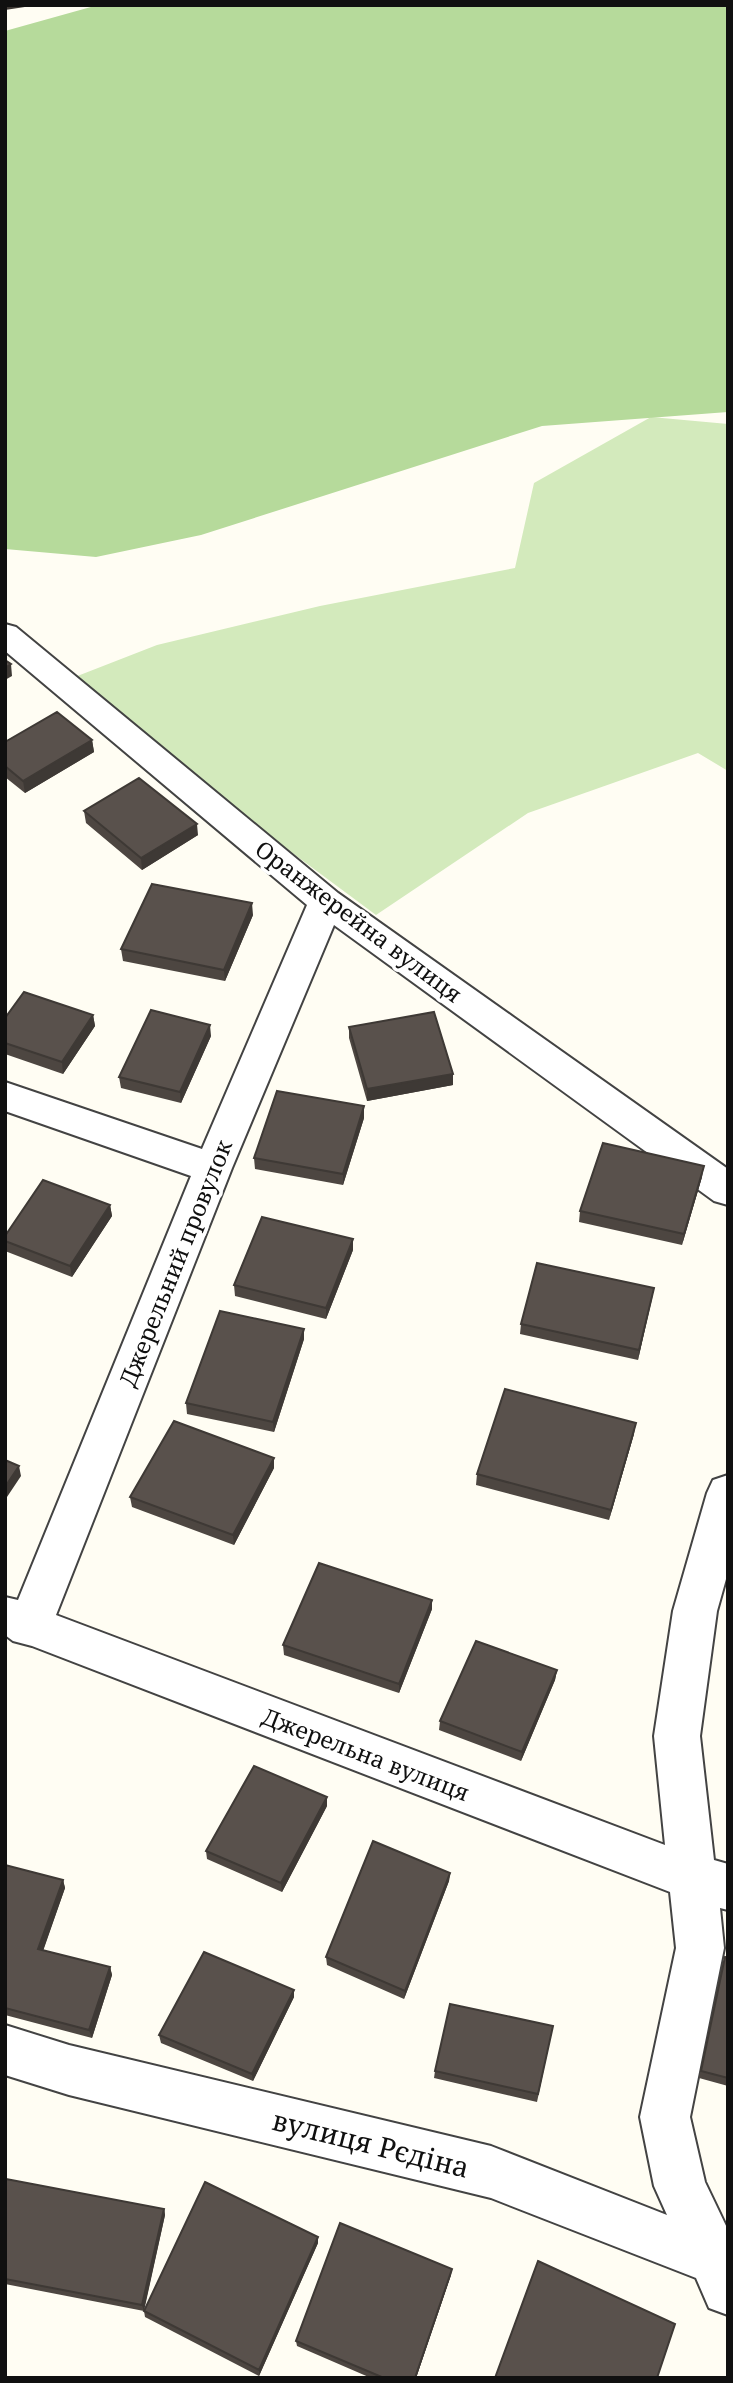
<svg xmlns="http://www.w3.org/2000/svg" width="733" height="2383" viewBox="0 0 733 2383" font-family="'Noto Serif',serif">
	<rect width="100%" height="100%" fill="#fffdf3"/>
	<path fill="#d3eabc" d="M651,417L728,424V771L698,753L528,813L376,915L62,682L157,645L320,606L515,568L534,483Z"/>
	<path fill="#b6da9b" d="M98,5H728V412L542,426L201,535L96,557L5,549V31Z"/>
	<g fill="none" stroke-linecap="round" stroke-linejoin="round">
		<defs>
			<path id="street" d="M5,624L16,627L338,893L728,1169V1205L714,1201L334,925L232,1168L56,1615L665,1845L654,1736L673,1611L707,1493L713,1480L728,1475V1572L717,1611L700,1736L714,1860L728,1864V1910L720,1908L724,1948L690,2117L705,2182L728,2230V2315L709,2308L696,2278L491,2198L69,2095L5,2075V2025L69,2045L491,2146L667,2215L654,2186L640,2117L676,1948L670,1892L32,1646L13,1641L5,1635V1597L18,1600L191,1176L5,1111V1082L202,1149L307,905L5,651Z"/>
		</defs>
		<use href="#street" stroke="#434343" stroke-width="4"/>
		<use href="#street" fill="#fff" fill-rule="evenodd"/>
	</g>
	<path fill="#4d4641" d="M92,740L94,752L25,793L5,777V742Z
		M84,811L198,835L142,870L86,823Z
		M253,915L225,981L123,961L121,949Z
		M93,1015L95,1026L63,1074L5,1054V1018Z
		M349,1027L453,1074V1085L367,1101L349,1038Z
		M211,1036L181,1103L121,1088L119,1077Z
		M364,1118L343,1185L255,1169L254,1158Z
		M702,1177L682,1245L579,1222L580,1211Z
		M110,1205L112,1216L72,1277L5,1251V1236Z
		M353,1250L326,1319L235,1296L234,1285Z
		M654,1288L638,1360L520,1334L521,1324Z
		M304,1329V1339L274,1432L187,1414L186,1403Z
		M634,1434L609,1520L476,1485L477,1474Z
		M274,1468L234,1545L132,1507L130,1497Z
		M432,1609L399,1693L284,1655L283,1645Z
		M557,1670L555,1680L521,1761L439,1730L440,1721Z
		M327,1806L282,1892L207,1859L206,1851Z
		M5,1865L63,1880L65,1888L43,1950L110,1967L112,1975L92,2038L5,2015Z
		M450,1873L449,1881L404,1999L327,1965L326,1957Z
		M725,1957L728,1958V2086L699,2078L722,1965Z
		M294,1990V1997L253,2081L161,2043L159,2035Z
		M553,2026L537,2102L434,2078L435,2071Z
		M5,2184L164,2209L165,2215L144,2309L318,2237V2243L259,2376L145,2317L144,2311L5,2284Z
		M451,2275L416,2378H371L297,2346L296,2341Z"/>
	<path fill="#3e3935" d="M5,5H38L5,10Z
		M11,664L12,676L5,680V668Z
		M92,740L94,752L25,793L23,781Z
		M197,824L198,835L142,870L141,858Z
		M252,903L253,915L225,981L224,970Z
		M93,1015L95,1026L63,1074L62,1062Z
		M210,1025L211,1036L181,1103L180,1092Z
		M453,1074V1085L367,1101V1089Z
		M364,1106V1118L343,1185V1174Z
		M704,1166L702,1177L682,1245L684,1234Z
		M110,1205L112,1216L72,1277L70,1266Z
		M353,1239V1250L326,1319V1308Z
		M654,1288L652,1299L638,1360L639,1350Z
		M304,1329V1339L274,1432L273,1422Z
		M636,1423L634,1434L609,1520L611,1510Z
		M274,1458V1468L234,1545L233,1535Z
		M19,1466L21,1476L5,1500V1487Z
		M432,1600V1609L399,1693V1684Z
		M557,1670L555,1680L521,1761L522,1752Z
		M327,1797V1806L282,1892L281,1883Z
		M450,1873L449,1881L404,1999L405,1991Z
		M63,1880L65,1888L41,1957L38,1949Z
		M110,1967L112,1975L92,2038L89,2030Z
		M294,1990V1997L253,2081L252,2074Z
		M164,2209L165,2215L144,2311L142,2305Z
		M318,2237V2243L259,2376V2370Z
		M452,2269L451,2275L416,2378H415Z"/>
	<path fill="#59514c" stroke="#3e3935" stroke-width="2" d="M5,660L11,664L5,668Z
		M57,712L92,740L23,781L5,766V742Z
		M139,778L197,824L141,858L84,811Z
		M152,884L252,903L224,970L121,949Z
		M24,992L93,1015L62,1062L5,1043V1018Z
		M151,1010L210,1025L180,1092L119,1077Z
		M434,1012L453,1074L367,1089L349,1027Z
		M277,1091L364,1106L343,1174L254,1158Z
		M603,1143L704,1166L684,1234L580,1211Z
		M43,1180L110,1205L70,1266L5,1241V1236Z
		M262,1217L353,1239L326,1308L234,1285Z
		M537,1263L654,1288L639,1350L521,1324Z
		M220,1311L304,1329L273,1422L186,1403Z
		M505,1389L636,1423L611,1510L477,1474Z
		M174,1421L274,1458L233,1535L130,1497Z
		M5,1460L19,1466L5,1487Z
		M319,1563L432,1600L399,1684L283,1645Z
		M476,1641L557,1670L522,1752L440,1721Z
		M254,1766L327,1797L281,1883L206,1851Z
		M373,1841L450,1873L405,1991L326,1957Z
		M5,1865L63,1880L38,1949L110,1967L89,2030L5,2008Z
		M204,1952L294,1990L252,2074L159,2035Z
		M725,1957L728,1958V2078L701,2071Z
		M450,2004L553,2026L538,2094L435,2071Z
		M6,2179L164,2209L142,2305L5,2279V2184Z
		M205,2182L318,2237L259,2370L144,2311Z
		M340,2223L452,2269L415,2378H384L296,2341Z
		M538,2261L675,2324L657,2378H495Z"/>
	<g text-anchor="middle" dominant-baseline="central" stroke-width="7" stroke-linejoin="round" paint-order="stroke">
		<g font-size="23" fill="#101010" stroke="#fff">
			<text transform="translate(359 921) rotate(37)">Оранжерейна вулиця</text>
			<text transform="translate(175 1263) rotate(-68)">Джерельний провулок</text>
			<text transform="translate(366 1754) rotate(21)">Джерельна вулиця</text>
		</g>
		<g font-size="28" fill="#101010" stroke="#fff">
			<text transform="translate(371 2143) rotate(14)">вулиця Рєдіна</text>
		</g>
	</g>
	<rect width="733" height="2383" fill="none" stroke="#101010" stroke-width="14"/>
</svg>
